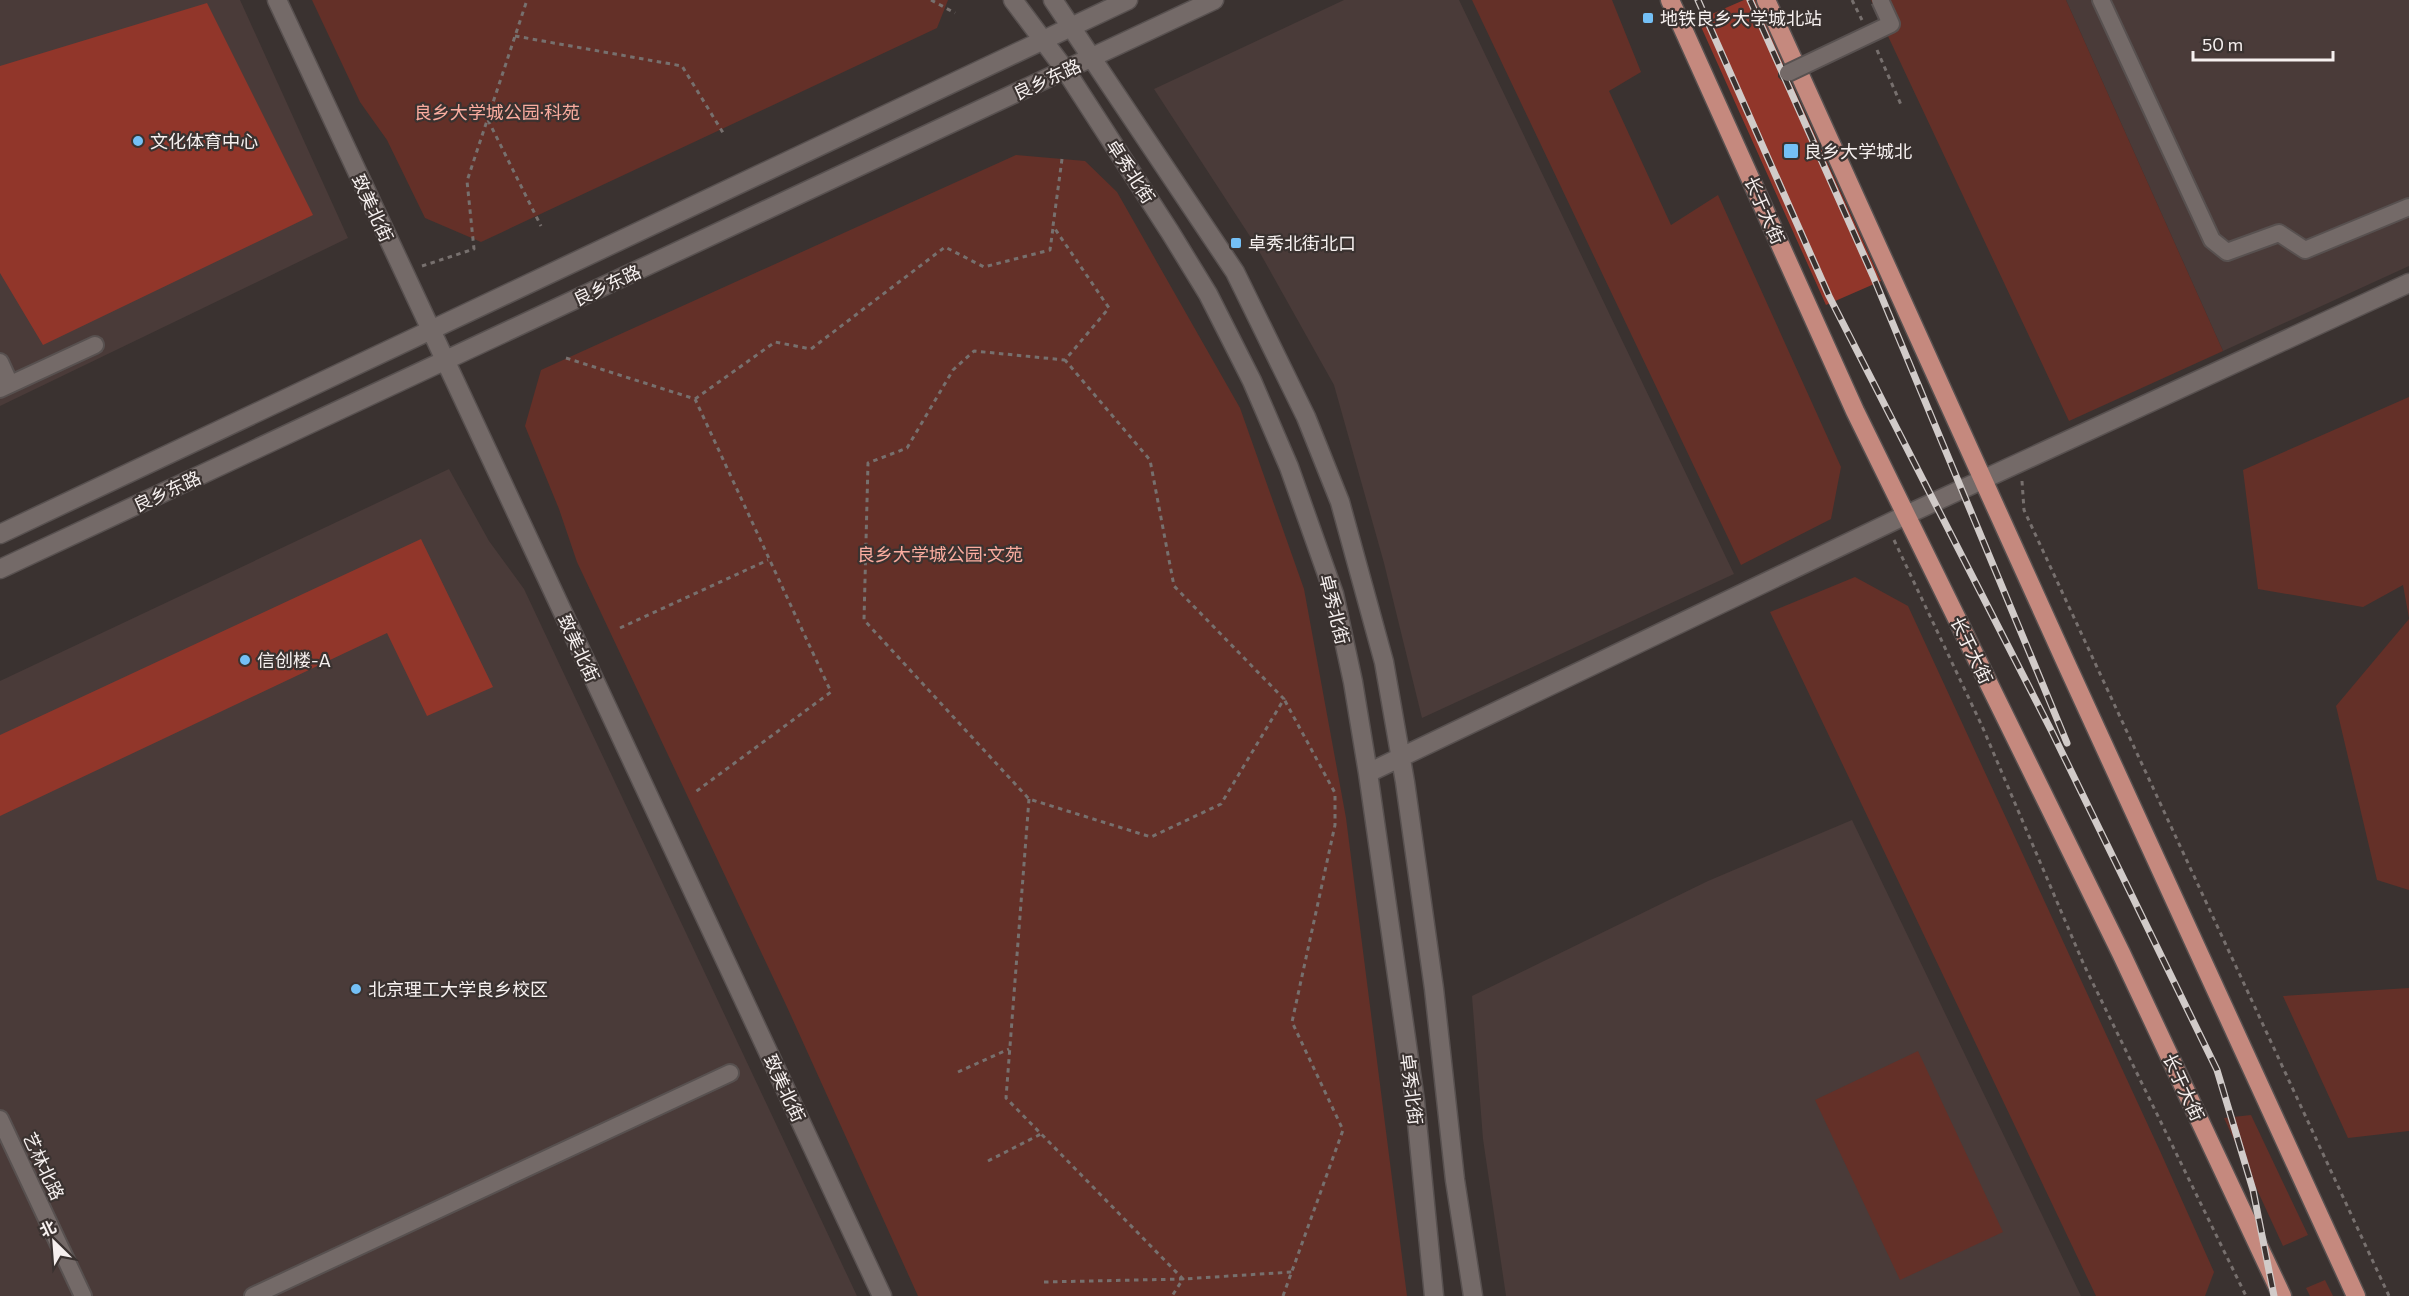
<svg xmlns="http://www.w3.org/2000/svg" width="2409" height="1296" viewBox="0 0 2409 1296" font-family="Commissioner,'Noto Sans SC',sans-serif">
	<rect width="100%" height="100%" fill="#3a3230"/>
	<path fill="#4a3b39" d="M0,0H240L348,238L0,406Z
		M1344,0H1459L1734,574L1422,718L1384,563L1334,385L1255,244L1154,89Z
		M2066,0H2409V266L2223,351Z
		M449,469L489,541L524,589L857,1296H0V681Z
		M1852,820L2081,1296H1506L1483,1139L1472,996L1708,881Z"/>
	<path fill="#643028" d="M312,0H948L937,28L481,242L425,218L387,140L360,102Z
		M1472,0H1612L1641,72L1609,91L1671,225L1718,195L1841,467L1831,519L1741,565Z
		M1871,0H2066L2223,351L2069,421Z
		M1016,155L1085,161L1117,192L1240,408L1304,589L1346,818L1407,1296H918L787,1007L577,562L559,509L525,426L541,370Z
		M2409,397V618L2403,585L2363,607L2258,589L2243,470Z
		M1855,577L1908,606L2160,1151L2214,1272L2205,1296H2096L1770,612Z
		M2409,619V890L2377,880L2336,706Z
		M2409,988V1131L2348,1138L2283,996Z
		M1918,1051L2003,1232L1900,1280L1815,1100Z
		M2251,1115L2308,1235L2283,1246L2224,1118Z
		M2325,1280L2333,1296H2310L2306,1288Z"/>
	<path fill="#91362a" d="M1744,0H1755L1783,64L1778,72V77L1783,82L1791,83L1881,281L1826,305L1698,20Z
		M207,3L313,215L43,345L0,273V66Z
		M421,539L493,687L427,716L387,633L0,816V735Z"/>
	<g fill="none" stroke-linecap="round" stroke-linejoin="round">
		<defs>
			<path id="street" d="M2101,0L2212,240L2227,252L2279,233L2305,250L2409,207
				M0,362L10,384
				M0,389L95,345
				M0,1119L83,1296
				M253,1296L730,1073"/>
			<path id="secondary" d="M277,0L882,1296
				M1013,0L1066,71L1170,232L1208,294L1252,381L1289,467L1334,594L1353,682L1368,773L1415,1101L1434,1296
				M1053,0L1235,272L1306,417L1340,502L1384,662L1405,782L1434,989L1455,1180L1473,1296
				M0,534L1128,0
				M0,569L1214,0
				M1368,773L1906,515L2409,283"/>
			<path id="primary" d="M1670,0L1855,411L2121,953L2282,1296
				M1766,0L2066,663L2356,1296"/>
		</defs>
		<use href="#street" stroke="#585150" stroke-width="20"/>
		<use href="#secondary" stroke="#585150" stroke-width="21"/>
		<use href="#primary" stroke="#585150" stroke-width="21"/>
		<path stroke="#77706e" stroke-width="3" stroke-dasharray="4.5 4.5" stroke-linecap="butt" d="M931,0L955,13
			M1852,0L1862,20
			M515,36L682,66L725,136
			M1877,50L1902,107
			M488,120L541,226
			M1062,159L1053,226L1109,308L1065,360L1150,460L1174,586L1284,699L1221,804L1151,837L1029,799L864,620L868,463L907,448L953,370L974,351L1065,360
			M422,266L474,249L467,181L527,0
			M566,358L695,399L831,692L694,793
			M695,399L775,342L811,349L945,247L984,267L1050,250L1053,228
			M2022,481L2024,510L2389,1296
			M1894,540L1982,726L2084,965L2246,1296
			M620,628L768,560
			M1029,799L1006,1098L1183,1279L1172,1296
			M958,1072L1009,1049
			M988,1161L1041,1134
			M1044,1282L1183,1279L1292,1272
			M1283,1296L1343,1130L1292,1022L1335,825V793L1284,699"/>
		<use href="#street" stroke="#746a68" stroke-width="16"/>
		<use href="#secondary" stroke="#746a68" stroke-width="18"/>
		<use href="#primary" stroke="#c5897e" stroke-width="18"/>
		<defs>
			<path id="rail" d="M1698,0L1829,296L2052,732L2217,1070L2253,1190L2274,1296
				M1750,0L1873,276L2067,743"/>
		</defs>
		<use href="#rail" stroke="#d1cbc9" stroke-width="7"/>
		<use href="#rail" stroke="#3a3230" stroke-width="4.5" stroke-dasharray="14" stroke-linecap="butt"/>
		<defs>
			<path id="street-bridge" d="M1788,73L1891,24L1880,0"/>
		</defs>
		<use href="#street-bridge" stroke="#585150" stroke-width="20" stroke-linecap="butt"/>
		<use href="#street-bridge" stroke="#746a68" stroke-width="16"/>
	</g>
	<g fill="#74c0f6" stroke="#3a3230" stroke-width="2">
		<rect x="1642" y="12" width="12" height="12" rx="3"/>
		<circle cx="138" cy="141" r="6"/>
		<rect x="1783" y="143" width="16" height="16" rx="3"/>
		<rect x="1230" y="237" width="12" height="12" rx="3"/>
		<circle cx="245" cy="660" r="6"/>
		<circle cx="356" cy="989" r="6"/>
	</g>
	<g text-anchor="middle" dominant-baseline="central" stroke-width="4.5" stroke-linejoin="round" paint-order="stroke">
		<g font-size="18" fill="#f6f0ef" stroke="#3a3230" text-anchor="start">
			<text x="1660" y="18">地铁良乡大学城北站</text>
			<text x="150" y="141">文化体育中心</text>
			<text x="1804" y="151">良乡大学城北</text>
			<text x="1248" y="243">卓秀北街北口</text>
			<text x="257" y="660">信创楼-A</text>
			<text x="368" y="989">北京理工大学良乡校区</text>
		</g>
		<g font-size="18" fill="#f6f0ef" stroke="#3a3230">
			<text transform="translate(1047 79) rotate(-25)">良乡东路</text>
			<text transform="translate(1131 171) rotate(57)">卓秀北街</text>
			<text transform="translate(373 208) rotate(65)">致美北街</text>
			<text transform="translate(1765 210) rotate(66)">长于大街</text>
			<text transform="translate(607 285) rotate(-25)">良乡东路</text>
			<text transform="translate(167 491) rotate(-25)">良乡东路</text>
			<text transform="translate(1335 609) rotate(76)">卓秀北街</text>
			<text transform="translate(579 648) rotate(65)">致美北街</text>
			<text transform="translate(1972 650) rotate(64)">长于大街</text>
			<text transform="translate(2184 1087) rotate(65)">长于大街</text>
			<text transform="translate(785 1088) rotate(65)">致美北街</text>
			<text transform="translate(1412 1089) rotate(83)">卓秀北街</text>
			<text transform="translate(44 1166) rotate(65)">艺林北路</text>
		</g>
		<g font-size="18" fill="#faac9f" stroke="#3a3230">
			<text x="497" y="112">良乡大学城公园·科苑</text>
			<text x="940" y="554">良乡大学城公园·文苑</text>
		</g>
	</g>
	<g transform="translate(54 1242) rotate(335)" stroke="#3a3230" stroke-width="4.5" paint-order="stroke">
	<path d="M0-4.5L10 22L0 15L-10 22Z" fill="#f6f0ef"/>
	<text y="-9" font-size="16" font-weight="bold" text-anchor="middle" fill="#f6f0ef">北</text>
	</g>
	<path d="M2193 51v9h140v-9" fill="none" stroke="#f6f0ef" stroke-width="3"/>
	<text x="2202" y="51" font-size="18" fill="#f6f0ef" stroke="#3a3230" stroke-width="4.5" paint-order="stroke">50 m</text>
</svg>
